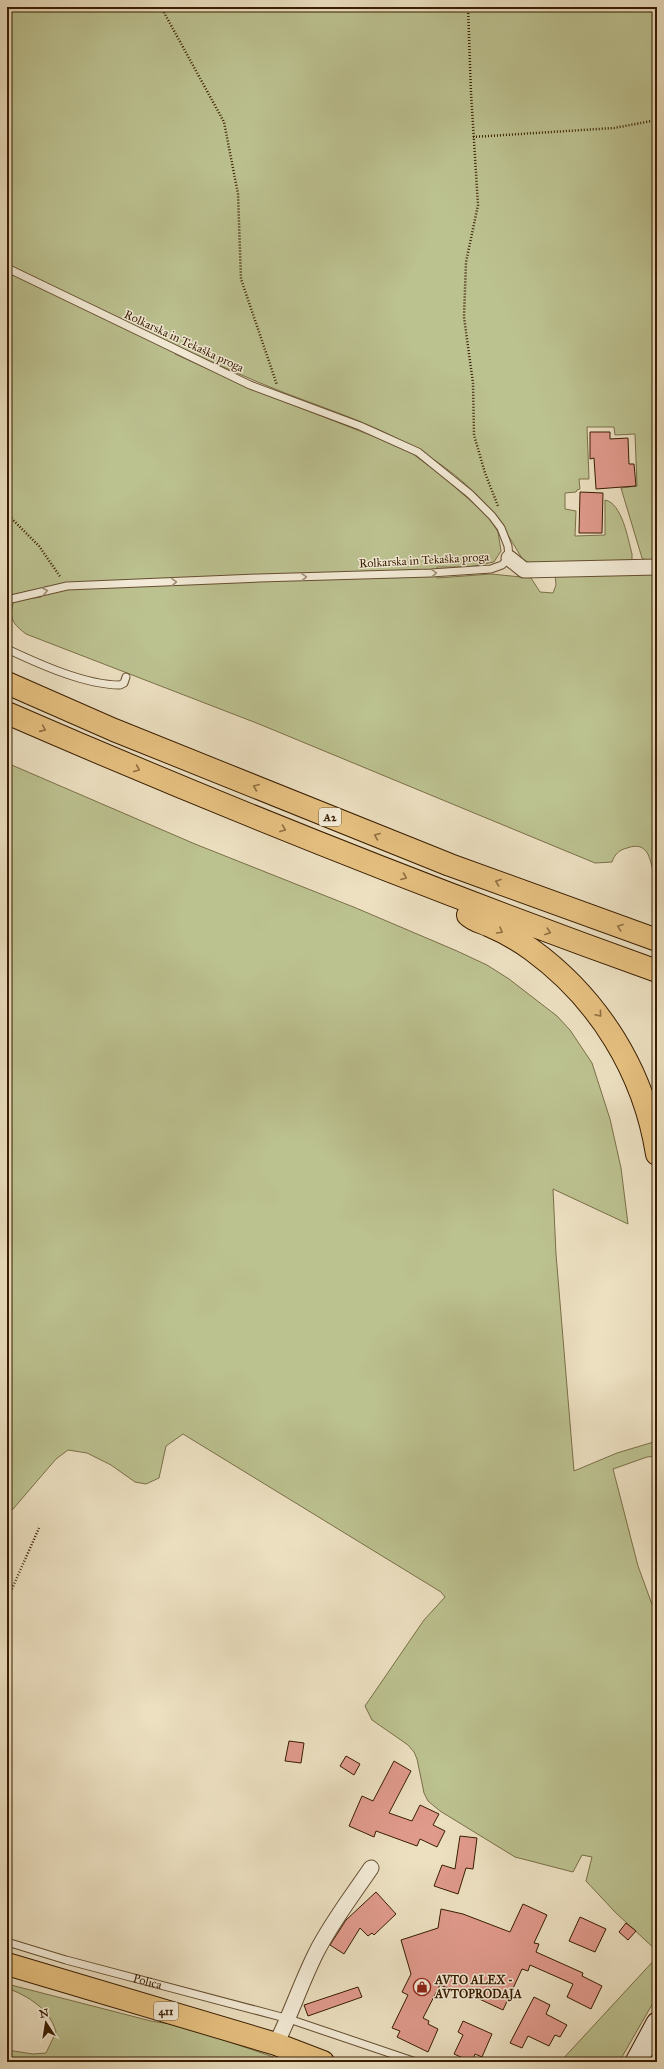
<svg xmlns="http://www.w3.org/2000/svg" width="664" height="2069" viewBox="0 0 664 2069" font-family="'IM FELL Great Primer',serif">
	<rect width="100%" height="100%" fill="#ece0c1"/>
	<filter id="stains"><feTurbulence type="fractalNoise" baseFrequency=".005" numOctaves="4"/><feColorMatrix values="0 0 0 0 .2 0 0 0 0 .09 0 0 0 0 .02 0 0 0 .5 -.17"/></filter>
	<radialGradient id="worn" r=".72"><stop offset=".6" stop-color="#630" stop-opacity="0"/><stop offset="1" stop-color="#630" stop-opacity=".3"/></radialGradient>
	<path fill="#bcc190" stroke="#7a6f48" d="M7,7H657V562H649L642,558L621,488L637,486L635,434L615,435L614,427H587L589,479H579L580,489L577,490L576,492L565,493V509L576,511L575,536L605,535V500C622,503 628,539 632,554V561L529,563L523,560C509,537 496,513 476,494C420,439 356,420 285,393C249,379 214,363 179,347L175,354L245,386L375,437L413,454L441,475L488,516L498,532L501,551L494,562L469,567H437V578L491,574L531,578L540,592L553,593L556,585L555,574L657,572V882C649,867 653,839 627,848C619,850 615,854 612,862L595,863L259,724L26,634C13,624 8,618 14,601L41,597L42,590L7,597Z
		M7,763L195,844L356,908L457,951L487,965L509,979L557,1016L570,1030L592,1063L610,1119L621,1168L628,1224L553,1189L556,1254L574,1471L617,1453L657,1441V1456L647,1457L613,1469L638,1566L657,1618V1951L616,1913L586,1881L592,1857L582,1855L573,1872L515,1857L440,1811L428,1801L424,1793L417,1759L414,1752L408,1745L372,1720L365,1706L424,1620L445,1597L441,1592L183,1434L166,1446L159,1478L146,1484L135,1482L111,1465L87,1453L68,1450L56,1459L7,1516Z
		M657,1957V1996L619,2062H560Z
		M7,1984L151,2021L183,2026L288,2062H7V2050L33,2054L46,2053L56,2032C50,2009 28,1996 7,1988Z"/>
	<path fill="#e09a8c" stroke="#381d00" d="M590,432H610V439L628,438L629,464H634L636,486L596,489L594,458L590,459Z
		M580,492L603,493L602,533H579Z
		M289,1741L304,1743L301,1763L285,1761Z
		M346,1756L360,1764L354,1775L340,1766Z
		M394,1761L411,1771L389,1813L412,1821L420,1805L439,1814L433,1825L445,1831L437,1847L420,1839L417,1846L376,1831L374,1837L349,1826L362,1796L373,1801Z
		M460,1836L477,1838L473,1869L466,1868L458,1894L434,1886L442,1865L455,1869Z
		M376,1892L396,1914L374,1935L372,1933L368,1936L360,1928L344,1954L330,1945L346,1920Z
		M523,1904L547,1915L534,1943L539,1944L536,1952L583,1973L582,1976L602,1986L591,2009L567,1997L573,1984L530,1965L528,1971L522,1969L503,2010L460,1990V1993L440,1985L423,2018L429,2021L428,2024L438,2029L428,2052L397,2037L400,2031L392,2028L408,1995L402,1992L411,1974L401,1940L438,1928L441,1909L463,1914L510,1932Z
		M580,1917L606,1929L595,1952L569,1941Z
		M626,1923L636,1931L628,1940L619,1932Z
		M358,1987L362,1997L308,2016L304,2005Z
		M534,1997L550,2005L546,2014L567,2025L560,2037L555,2035L549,2046L528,2036L522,2048L510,2043Z
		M463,2021L492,2034L482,2057L475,2054L472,2062L454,2054L463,2035L458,2032Z"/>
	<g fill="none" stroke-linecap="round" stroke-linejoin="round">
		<defs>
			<g id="lane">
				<path d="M7,268L250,385L360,426L418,452L470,494L492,516L501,528L508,546L509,558L502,565L491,569L431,573L259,578L67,586L7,600"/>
				<path d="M7,649C39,664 85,685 120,685L124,683L126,677"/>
				<path id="s1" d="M7,1942L66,1960L289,2019L416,2062"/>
			</g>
			<path id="street" d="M509,558L524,570L657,567
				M276,2044C291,2014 301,1983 316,1953C331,1923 352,1896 371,1868"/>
			<path id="secondary" d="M636,2062L657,2023"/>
			<path id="primary" d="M7,1964L276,2044L323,2062"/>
			<path id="highway" d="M7,683L114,730L450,865L657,940
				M7,713C221,806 437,892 657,971
				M468,915C474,921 482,922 490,926C504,932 520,941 532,950C599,999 644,1072 657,1154"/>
		</defs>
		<use href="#lane" stroke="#654e30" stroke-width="9"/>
		<use href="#street" stroke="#654e30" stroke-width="17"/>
		<use href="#secondary" stroke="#381d00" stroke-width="23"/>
		<use href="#primary" stroke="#381d00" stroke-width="24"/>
		<use href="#highway" stroke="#381d00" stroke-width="24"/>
		<path stroke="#381d00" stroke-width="2.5" stroke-dasharray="1 2" stroke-linecap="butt" d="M161,7L224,122L238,194L241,279L277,385
			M468,7L471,93L478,205L466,262L464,317L473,383L474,435L485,473L498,506
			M473,137L614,128L657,120
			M7,514L39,546L61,578
			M7,1561L8,1560
			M7,1600L39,1528"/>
		<use href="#lane" stroke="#f3ebd7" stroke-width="7"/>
		<use href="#street" stroke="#f3ebd7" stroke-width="15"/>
		<use href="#secondary" stroke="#f3ebd7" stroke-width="21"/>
		<use href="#primary" stroke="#e6c080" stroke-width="22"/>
		<use href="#highway" stroke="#e6c080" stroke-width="22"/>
	</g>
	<defs><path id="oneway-chevron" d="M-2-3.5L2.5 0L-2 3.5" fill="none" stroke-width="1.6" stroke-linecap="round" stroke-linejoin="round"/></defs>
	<g stroke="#9f8e76">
		<use href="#oneway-chevron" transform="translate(434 573) rotate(-4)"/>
		<use href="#oneway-chevron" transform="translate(304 577) rotate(-2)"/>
		<use href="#oneway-chevron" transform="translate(174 582) rotate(-2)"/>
		<use href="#oneway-chevron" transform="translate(45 591) rotate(-13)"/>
	</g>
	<g stroke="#8f6e40">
		<use href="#oneway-chevron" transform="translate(43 729) rotate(24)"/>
		<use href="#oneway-chevron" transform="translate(137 769) rotate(23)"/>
		<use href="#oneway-chevron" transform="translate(256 787) rotate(-158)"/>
		<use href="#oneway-chevron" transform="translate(283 829) rotate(22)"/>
		<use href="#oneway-chevron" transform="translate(377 836) rotate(-158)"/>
		<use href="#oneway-chevron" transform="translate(404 877) rotate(22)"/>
		<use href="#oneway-chevron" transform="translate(498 882) rotate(-160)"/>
		<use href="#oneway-chevron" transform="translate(620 927) rotate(-160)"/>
		<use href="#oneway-chevron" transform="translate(500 931) rotate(30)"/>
		<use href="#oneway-chevron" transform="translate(548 932) rotate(20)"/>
		<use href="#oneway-chevron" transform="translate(599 1014) rotate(50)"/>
	</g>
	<defs>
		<symbol id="shop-ring" viewBox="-11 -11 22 22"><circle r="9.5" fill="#f3ebd7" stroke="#8f2418" stroke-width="1.5"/><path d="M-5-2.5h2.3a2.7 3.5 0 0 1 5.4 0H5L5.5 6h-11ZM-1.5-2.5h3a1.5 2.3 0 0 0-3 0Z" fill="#8f2418"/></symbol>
	</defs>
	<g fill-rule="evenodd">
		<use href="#shop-ring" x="412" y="1977" width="20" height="20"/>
	</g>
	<g text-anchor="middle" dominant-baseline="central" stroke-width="3" stroke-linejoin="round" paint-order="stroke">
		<g fill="#f3ebd7" stroke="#705b40" stroke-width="1">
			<rect x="319" y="808" width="22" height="18" rx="3"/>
			<rect x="154" y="2002" width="24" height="18" rx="3"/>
		</g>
		<g font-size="11" font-weight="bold" fill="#381d00">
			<text x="330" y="817">A2</text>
			<text x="166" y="2011">411</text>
		</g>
		<g font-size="12" fill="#381d00" stroke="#f3ebd7">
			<text transform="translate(184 341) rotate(25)">Rolkarska in Tekaška proga</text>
			<text transform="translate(424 560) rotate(-3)">Rolkarska in Tekaška proga</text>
			<text stroke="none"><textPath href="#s1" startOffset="146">Polica</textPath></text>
		</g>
		<g font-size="12" font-weight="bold" fill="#381d00" stroke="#f3ebd7" text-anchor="start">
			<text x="435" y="1980">AVTO ALEX -<tspan x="435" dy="14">AVTOPRODAJA</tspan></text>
		</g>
	</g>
	<rect width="664" height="2069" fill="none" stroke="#ece0c1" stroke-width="24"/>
	<rect x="8" y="8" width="648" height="2053" fill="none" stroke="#381d00" stroke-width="2"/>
	<rect x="12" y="12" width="640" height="2045" fill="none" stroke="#381d00"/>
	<g transform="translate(46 2023) rotate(348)" stroke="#f3ebd7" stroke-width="3" paint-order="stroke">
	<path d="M0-3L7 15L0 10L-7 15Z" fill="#381d00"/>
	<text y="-6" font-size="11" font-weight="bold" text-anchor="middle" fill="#381d00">N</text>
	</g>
	<rect width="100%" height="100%" filter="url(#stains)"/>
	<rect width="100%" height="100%" fill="url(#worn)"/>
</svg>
